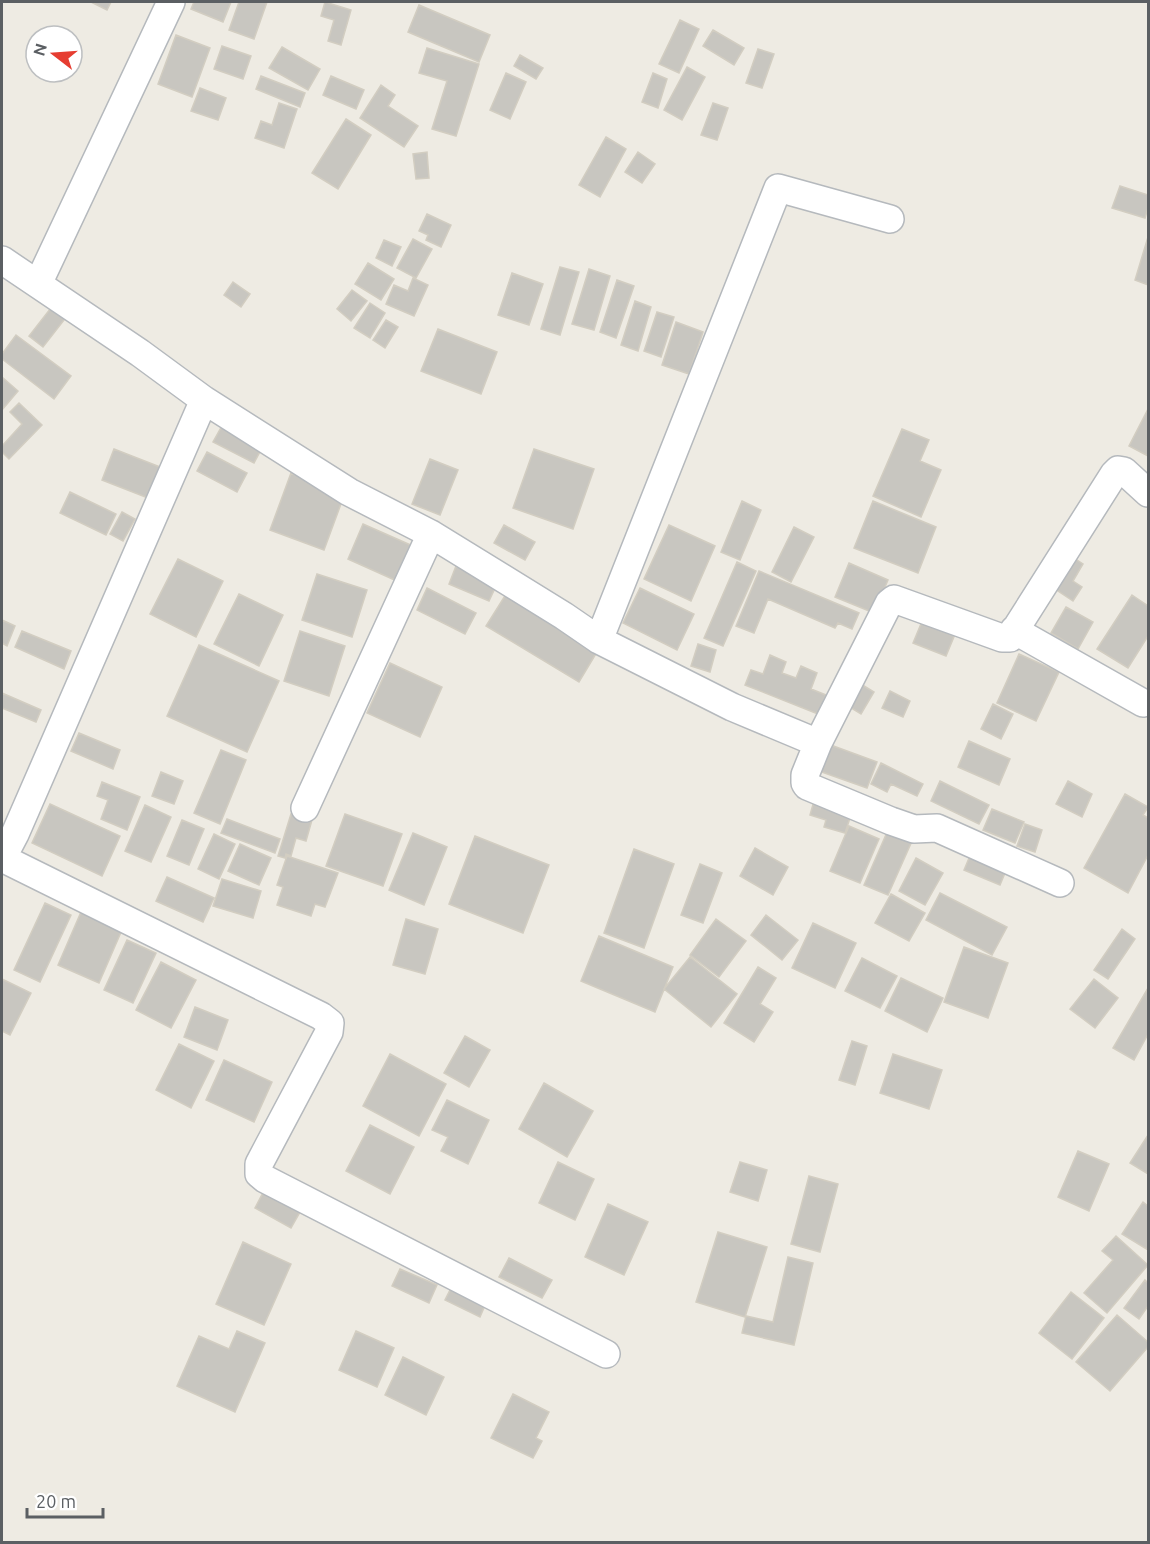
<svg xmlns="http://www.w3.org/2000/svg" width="1150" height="1544" viewBox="0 0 1150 1544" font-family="Ubuntu,sans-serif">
	<rect width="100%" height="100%" fill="#eeebe3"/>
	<path fill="#c8c6c0" stroke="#d2cdc1" stroke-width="1.5" d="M91,2H111L107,10Z
		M194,2H231L223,22L191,9Z
		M239,2H267L254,39L229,30Z
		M325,2L351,10L341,45L328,41L334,20L321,16Z
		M419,5L490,35L479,62L408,32Z
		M680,20L699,29L679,73L659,64Z
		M713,30L744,48L734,65L703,46Z
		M176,35L210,48L192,97L158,84Z
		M222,46L251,56L243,79L214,69Z
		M282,47L320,69L308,90L269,68Z
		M427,48L479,64L456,136L432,129L447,81L419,73Z
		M758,49L774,54L762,88L746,83Z
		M520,55L543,68L536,79L514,66Z
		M687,67L705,77L682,120L664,110Z
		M506,73L526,82L510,119L490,110Z
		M653,73L667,79L658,108L642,102Z
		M261,76L305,93L300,107L256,89Z
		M331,76L364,90L356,109L323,95Z
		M381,85L395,95L388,106L418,126L404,147L360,118Z
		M200,88L226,98L218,120L191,111Z
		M279,103L297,109L284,148L255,138L261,121L272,125Z
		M713,103L728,108L717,140L701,135Z
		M346,119L371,135L338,189L312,173Z
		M606,137L626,149L600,197L579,185Z
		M427,152L429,178L416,179L413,154Z
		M638,152L655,164L642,183L625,172Z
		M1120,186L1148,195V208L1145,218L1112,208Z
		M427,214L451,225L441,247L426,240L428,235L419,231Z
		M1148,237V285L1135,280Z
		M413,239L432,249L416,278L397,268Z
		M384,240L401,247L392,266L376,258Z
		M368,263L394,279L381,300L355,284Z
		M560,267L579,272L560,335L541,329Z
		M589,269L610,276L594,330L572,324Z
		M512,273L543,284L529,325L498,315Z
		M413,278L428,285L414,316L386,304L394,285L408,291Z
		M617,280L634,286L616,338L600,332Z
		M233,282L250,294L241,307L224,295Z
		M352,290L367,301L351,321L337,309Z
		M635,301L651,307L638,351L621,345Z
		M370,303L385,313L370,338L354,328Z
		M54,304L68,315L43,347L29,336Z
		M657,312L674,317L661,357L644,351Z
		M386,320L398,327L385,348L373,340Z
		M676,322L703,332L689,374L662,365Z
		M438,329L497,352L481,394L421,371Z
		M16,335L71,376L54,399L2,359V354Z
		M2,377L18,391L2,410Z
		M19,403L42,425L9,459L2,452V446L22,424L10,412Z
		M1148,409V456L1129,446Z
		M223,424L263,446L254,463L213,442Z
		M902,429L929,440L920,461L941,470L921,517L873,496Z
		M114,449L160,467L148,498L102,480Z
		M534,449L594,469L573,529L513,508Z
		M207,452L247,473L237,492L197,471Z
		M430,459L458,470L440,515L412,504Z
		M291,473L345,493L324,550L270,530Z
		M70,492L116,514L106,535L60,513Z
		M742,501L761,510L740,560L721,552Z
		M873,501L936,527L918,573L854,548Z
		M122,512L135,519L123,541L110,534Z
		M363,524L415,547L399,582L348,559Z
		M504,525L535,542L525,560L494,543Z
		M669,525L715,546L691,601L644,579Z
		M794,527L814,537L791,582L772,572Z
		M1074,558L1083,564L1073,581L1082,587L1073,601L1055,589Z
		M178,559L223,581L196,637L150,614Z
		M737,562L756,571L723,646L704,638Z
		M849,563L888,580L874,613L835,597Z
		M456,566L497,584L489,601L449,584Z
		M759,571L859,613L852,629L838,623L835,628L768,599L754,633L736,626Z
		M317,574L367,590L352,637L302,620Z
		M427,588L476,613L465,634L417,610Z
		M640,588L694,614L677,650L623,623Z
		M508,591L600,647L579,682L486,626Z
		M239,594L283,615L259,666L214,644Z
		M1132,595L1148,606V636L1128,668L1097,649Z
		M1066,607L1093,622L1078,649L1051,633Z
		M923,619L956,632L946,656L913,643Z
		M2,620L15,626L7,646L2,643Z
		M22,631L71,651L64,669L15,647Z
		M300,631L345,646L329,696L284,681Z
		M698,644L716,650L710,672L691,666Z
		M199,645L279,681L247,752L167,716Z
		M1019,654L1059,672L1036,721L997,703Z
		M770,655L786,662L782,673L796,678L801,666L817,673L811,689L826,695L818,714L745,685L751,670L763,674Z
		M390,663L442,687L420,737L367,713Z
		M856,681L874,692L861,714L843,703Z
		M890,691L910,701L903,717L882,708Z
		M2,693L41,710L36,722L2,708Z
		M993,704L1013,714L1001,739L981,729Z
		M79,733L120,750L113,769L71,751Z
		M969,741L1010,759L999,785L958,767Z
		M828,744L877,762L867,788L819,771Z
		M221,750L246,760L220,824L194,813Z
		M881,763L923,784L917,796L891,784L887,792L871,784Z
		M161,772L183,781L174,804L152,796Z
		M940,781L989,805L979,824L931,801Z
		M1068,781L1092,794L1082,817L1056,804Z
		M102,782L140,797L127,830L101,819L108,800L97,796Z
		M816,794L854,806L845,833L824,827L826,820L810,815Z
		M1125,794L1148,807L1143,815L1148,818V855L1128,893L1084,868Z
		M50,804L120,836L102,876L32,843Z
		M145,805L171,817L151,862L125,851Z
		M992,809L1024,822L1015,843L983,830Z
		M291,814L312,820L306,841L296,838L291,856L286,854L285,858L278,856Z
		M345,814L402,834L383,886L326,866Z
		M227,819L280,839L275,853L221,833Z
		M182,820L204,829L189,865L167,856Z
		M1025,824L1042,830L1035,852L1017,846Z
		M849,826L879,839L860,883L830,871Z
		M888,830L912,841L888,895L864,885Z
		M413,833L447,847L424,905L389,890Z
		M214,834L235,844L219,879L198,869Z
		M475,836L549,865L523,933L449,904Z
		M240,844L271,858L259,885L228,871Z
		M755,848L788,867L773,895L740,876Z
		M634,849L674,864L644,948L604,933Z
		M972,851L1008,866L1000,885L964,870Z
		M287,856L338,873L325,907L315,904L311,916L277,905L283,887L277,885Z
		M916,858L943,873L925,905L899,891Z
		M700,864L722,873L703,923L681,915Z
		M167,877L214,898L203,922L156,901Z
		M222,879L261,891L253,918L213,906Z
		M940,893L1007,927L992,955L926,920Z
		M891,894L925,913L909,941L875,923Z
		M45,903L71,915L40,982L14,970Z
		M81,912L122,930L99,983L58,965Z
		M766,915L798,940L782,960L751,935Z
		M406,919L438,929L425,974L393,965Z
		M716,919L746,941L719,977L690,955Z
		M813,923L856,943L835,988L792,968Z
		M1122,929L1135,939L1108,979L1094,970Z
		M599,936L673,967L655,1012L581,981Z
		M127,940L156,953L133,1003L104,990Z
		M964,947L1008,963L988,1018L944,1002Z
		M690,957L737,994L711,1027L664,989Z
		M862,958L897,976L880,1008L845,991Z
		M161,962L196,980L171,1028L136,1010Z
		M758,967L776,978L760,1004L773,1012L754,1042L724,1023Z
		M901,978L943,998L927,1032L885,1011Z
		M2,979L31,993L10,1035L2,1031Z
		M1094,979L1118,998L1095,1028L1070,1009Z
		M1148,988V1034L1134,1060L1113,1048Z
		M195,1007L228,1020L217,1050L184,1037Z
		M465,1036L490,1050L469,1087L444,1073Z
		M852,1041L867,1046L855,1085L839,1080Z
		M179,1044L214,1061L191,1108L156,1090Z
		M390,1054L446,1084L419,1136L363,1106Z
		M893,1054L942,1070L929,1109L880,1093Z
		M224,1060L272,1082L254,1122L206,1100Z
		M544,1083L593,1111L567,1157L519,1129Z
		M447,1100L489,1120L468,1164L441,1151L448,1137L432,1130Z
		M370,1125L414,1147L390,1194L346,1171Z
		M1148,1135V1174L1130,1163Z
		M1078,1151L1109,1164L1089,1211L1058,1197Z
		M558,1162L594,1179L575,1220L539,1203Z
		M740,1162L767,1170L758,1201L730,1192Z
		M809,1176L838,1184L820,1252L791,1244Z
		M267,1185L304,1205L291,1228L255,1208Z
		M1143,1202L1148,1206V1250L1122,1234Z
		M608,1204L648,1222L624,1275L585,1257Z
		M718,1232L767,1247L745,1317L696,1302Z
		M1116,1236L1148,1265L1107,1313L1084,1293L1113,1260L1102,1251Z
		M243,1242L291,1264L264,1325L216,1304Z
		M788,1257L813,1263L794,1345L742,1333L746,1316L773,1322Z
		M509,1258L552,1280L542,1298L499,1277Z
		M400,1269L437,1285L429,1303L392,1286Z
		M1145,1280L1148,1283V1306L1139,1319L1124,1308Z
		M452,1286L486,1303L480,1317L445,1300Z
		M1071,1292L1104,1318L1072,1359L1039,1333Z
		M1117,1315L1148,1342V1347L1110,1391L1076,1362Z
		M237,1331L265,1343L235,1412L177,1386L199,1336L229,1349Z
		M356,1331L394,1348L377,1387L339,1370Z
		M403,1357L444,1377L426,1415L385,1395Z
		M513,1394L549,1412L536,1438L542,1441L533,1458L491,1438Z"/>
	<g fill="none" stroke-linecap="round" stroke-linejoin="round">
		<defs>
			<path id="street" d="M2,260L140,353L204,400L349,492L431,534L564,616L599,640L732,707L818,743
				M38,284L171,2
				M204,400L15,834L4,855V859L321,1016L330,1023L329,1032L259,1164V1174L265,1179L606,1354
				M1014,630L1143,703
				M599,640L778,188L890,219
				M305,808L431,534
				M1060,883L937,828L914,829L891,821L807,786L805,783V775L818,743L889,603L894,599L1002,638H1010L1114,474L1118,470L1124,471L1148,493"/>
		</defs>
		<use href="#street" stroke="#b5b9bd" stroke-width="30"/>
		<use href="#street" stroke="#fff" stroke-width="27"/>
	</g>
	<rect width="1150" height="1544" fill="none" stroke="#5b5f63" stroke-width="6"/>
	<g transform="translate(54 54) rotate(287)"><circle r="28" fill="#ffffff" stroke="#bdbfc1" stroke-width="1.5"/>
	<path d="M0-4.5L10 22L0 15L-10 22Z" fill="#e63d31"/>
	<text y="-9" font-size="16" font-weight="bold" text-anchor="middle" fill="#5b5f63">N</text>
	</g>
	<path d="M27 1508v9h76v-9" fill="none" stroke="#5b5f63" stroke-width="3"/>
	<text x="36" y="1508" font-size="18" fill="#5b5f63" stroke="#ffffff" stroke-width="4.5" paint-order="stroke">20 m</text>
</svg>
